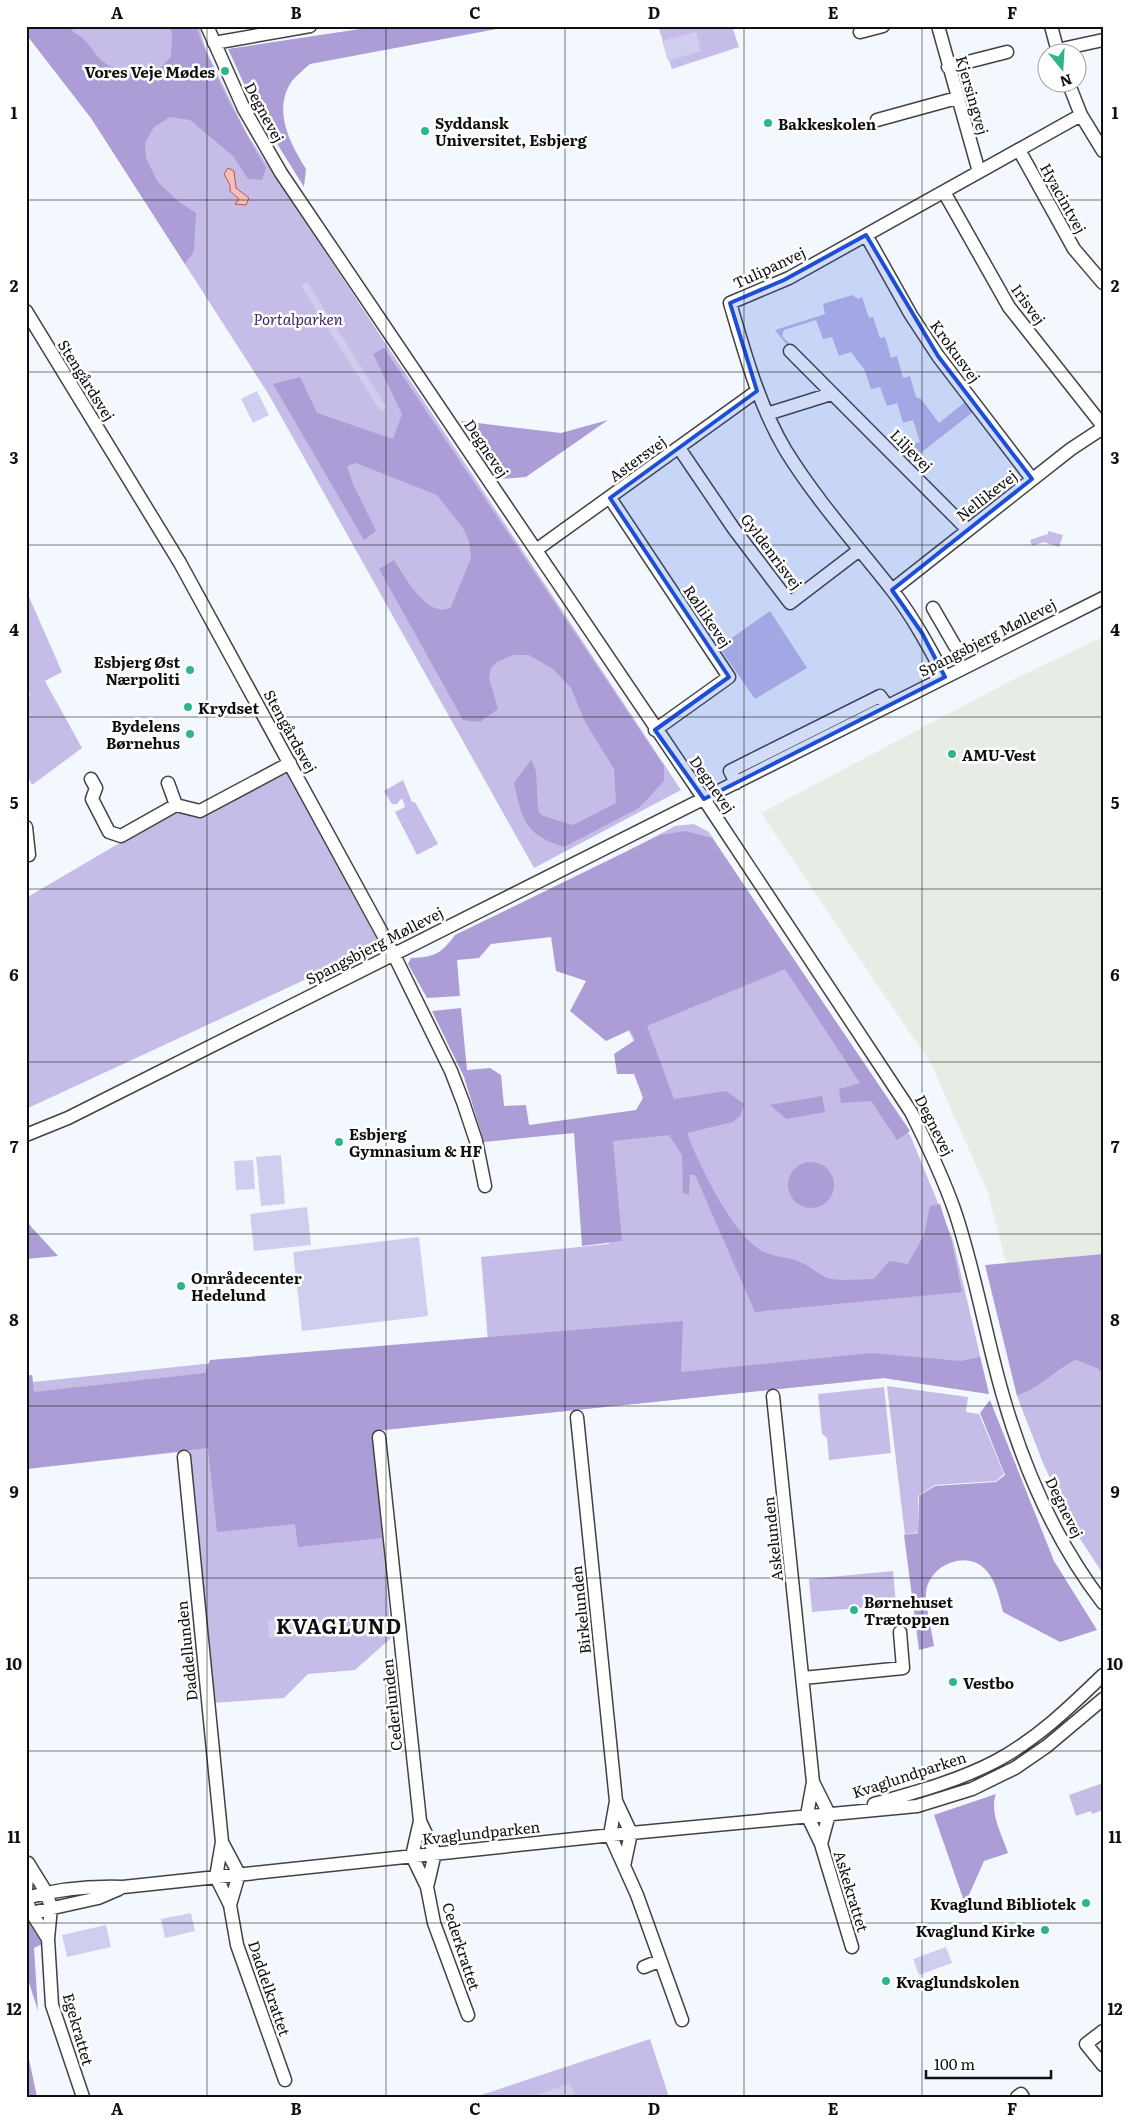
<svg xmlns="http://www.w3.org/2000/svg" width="1129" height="2123" viewBox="0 0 1129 2123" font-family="Literata,serif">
	<rect width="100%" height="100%" fill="#f2f8fe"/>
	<path fill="#e7ede4" d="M1103,637V1254L1006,1263L988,1193L931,1064L761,813L1014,679Z"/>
	<path fill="#c5bde7" d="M26,26H199L206,50L247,134L681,790L534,868L269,395L91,118L26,34Z
		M658,26H732L739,47L672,69Z
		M852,295L858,299L862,297L869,318L873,317L880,338L885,337L891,358L897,356L903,378L910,376L916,397L921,399L939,423L965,402L973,412L909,462L897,449L920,442L913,420L903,423L897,403L887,406L880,387L871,389L864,369L851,352L839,356L832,337L823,339L816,320L784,330L782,336L790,344L788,346L775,330L825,314L823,304Z
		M1048,531L1063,535L1059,547L1044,542L1032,546L1030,540L1048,534Z
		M26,590L62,672L45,681L82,748L32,785L26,773V697L30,695L26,684Z
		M770,611L807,668L755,699L719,647Z
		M285,770L380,945L26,1109V898L174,811L199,817Z
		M403,780L412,802H415L438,844L417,855L395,812L405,807L402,798L397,804H392L384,791Z
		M694,824L709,832L911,1137L953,1240L989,1394L884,1378L374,1431L391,1638L355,1670L308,1674L284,1698L213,1703L190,1451L26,1469V1376L32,1375L33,1382L204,1364L488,1341L481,1257L609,1244L597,1132L673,1123L560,887L675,826Z
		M1076,1360L1098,1369L1103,1375V1574L1073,1528L1043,1463L1017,1396C1039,1389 1055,1370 1076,1360Z
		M887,1386L968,1397L966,1412L979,1414L1004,1474L996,1481L935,1485L918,1496V1532L905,1535Z
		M884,1387L891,1453L829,1460L827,1438L822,1434L818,1394Z
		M893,1571L896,1605L812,1612L809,1579Z
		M1103,1783V1810L1092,1814L1091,1811L1076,1816L1069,1795Z
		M650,2039L669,2097H475Z"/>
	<path fill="#ad9dd6" d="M26,26H71L73,32C86,38 90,47 99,58C111,71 141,79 157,70C162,67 167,61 171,57L172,33L169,26H196C214,76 239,122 266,168L262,180L248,179L233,156L190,120L170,117L154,127L145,143L146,158L157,181L179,202L196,213L194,251L185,264L91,118L26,34Z
		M380,26H512L310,64C304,69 297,75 292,81C272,110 290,143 306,169L304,187L256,110L228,49Z
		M384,348L664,766V781L639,808L564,847C525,835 522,820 514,783L531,760L536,771L538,811L543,816L573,825L616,803L614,769L585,722L571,688L553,669L529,655H513L497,662L491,668L489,678L498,709L480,722L463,720L379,569L394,560C404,576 429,621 451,607L471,558L469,541L463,528L437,495L356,463L347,466L353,484L376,531L364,540L273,384L300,377L317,413L393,439L402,414L373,354Z
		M608,420L526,477L500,479L461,421L561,433Z
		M685,831L712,838L910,1131L897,1140L871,1101L841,1103L839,1089L860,1083L785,969L647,1026L674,1099L726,1091L744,1104L740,1116L733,1122L687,1133C699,1165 731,1231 759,1249C772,1258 788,1256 802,1263C810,1266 817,1273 825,1277C834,1282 862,1279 874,1279L889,1261L908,1264L924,1235L930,1206L940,1204L952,1243L962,1292L755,1312L695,1175H690L689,1195L683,1193L682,1155L669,1135L613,1141L622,1241L582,1246L574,1133L484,1142L464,1077L432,1011L461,1008L467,1070L490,1068L501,1075L504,1106L526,1105L529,1125L636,1110L643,1098L634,1074H617L614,1054L635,1040L630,1030L606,1041L570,1011L586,981L556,971L551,937L491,944L479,958L457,960L460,996L427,998L408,964L411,958C435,957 441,954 455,935L660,835Z
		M822,1096L825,1112L786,1119L770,1105Z
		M788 1185a23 23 0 1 1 46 0a23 23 0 1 1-46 0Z
		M26,1221L58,1256L26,1259Z
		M1103,1254V1375L1098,1369L1076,1360C1055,1370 1039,1389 1017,1396L985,1265Z
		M683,1321L681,1372L871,1353L961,1361L980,1357L989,1394L884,1378L374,1431L382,1538L298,1547L295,1524L217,1532L208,1448L26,1469V1376L32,1375L34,1392L205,1373L210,1360Z
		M990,1400L1054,1561L1097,1630L1060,1642L1003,1612C999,1597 996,1580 985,1569C965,1549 929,1566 926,1592C925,1606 932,1631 934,1646L919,1650L904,1535L918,1533L919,1496L935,1486L996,1482L1005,1475L980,1413Z
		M996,1794C989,1812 1002,1835 1008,1853L984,1861L965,1904L934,1815Z
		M29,1923L42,1944L34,1948L38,2011L26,1973V1924Z
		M26,2045L37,2097H26Z"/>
	<path fill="#d0ceee" d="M696,32L701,51L668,61L662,41Z
		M307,282L387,408L381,412L301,286Z
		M257,391L269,415L253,423L241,399Z
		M281,1155L285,1204L261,1206L256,1157Z
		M253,1160L255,1189L236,1190L234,1161Z
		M307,1207L311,1245L254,1251L250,1214Z
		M419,1237L428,1316L302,1331L293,1252Z
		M300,1617L301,1635L269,1638L268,1620Z
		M191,1913L195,1931L165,1938L161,1919Z
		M106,1925L111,1947L67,1957L62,1935Z
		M946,1947L952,1963L919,1975L913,1959Z
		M570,2083L575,2097H531Z"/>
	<path fill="#f2bfba" stroke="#c45546" d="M228,168L234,171L236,188L249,198L246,205L235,204L239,199L230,191V185L224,174Z"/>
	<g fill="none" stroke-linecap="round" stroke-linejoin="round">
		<defs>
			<path id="minor" d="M207,26L244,109L281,173L704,799L911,1112C927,1144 942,1175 954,1209C975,1270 985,1334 1003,1396C1024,1469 1056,1542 1103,1603
				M938,26L979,172
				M1051,26L1058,52
				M860,32L883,26
				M214,43L310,26
				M1057,50L1103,40
				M948,67L1007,52
				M1068,82L1081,115L1103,151
				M877,120L957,98
				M1019,150L1074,249L1103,283
				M944,192L1009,307L1103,426
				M866,235L911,315L938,356L1032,479
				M26,311L180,563L393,953L451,1071L463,1102L476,1141L485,1186
				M790,351L968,530
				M767,414L831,394
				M679,448L734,529L790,603L858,551
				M610,498L729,677L655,730
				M536,550L757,391
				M892,590L1071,449L1103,428
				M933,608L955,646
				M945,677C929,647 913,617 892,590C856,544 817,501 786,451C759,406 745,354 730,303L789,278L1081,115
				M91,779L96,788L92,799L109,832L121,836L176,805L200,811L290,763
				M168,783L176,805
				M736,783L730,771L880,696L887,706
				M26,827L29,855H26
				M26,1135L68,1118L1103,598
				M773,1396L813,1782L807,1815L821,1844L852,1947
				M577,1417L616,1801
				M379,1437L420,1821
				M184,1457L222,1842
				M803,1678L903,1668L900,1632
				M813,1782L829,1814L821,1844
				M616,1801L631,1833L624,1866L610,1835Z
				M874,1804C916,1792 958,1781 996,1761C1037,1739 1070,1707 1103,1675
				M222,1842L239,1874L230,1905L216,1877Z
				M624,1866L637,1895L682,2020
				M427,1887L435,1853L420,1821L412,1856L427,1887L434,1923L468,2015
				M26,1890L28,1863L46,1892L51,1907L48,1939L31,1912L26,1899
				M26,1898C57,1889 91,1886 123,1887L631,1833L917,1806L972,1789L1015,1768L1047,1746L1103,1699
				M230,1905L237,1945L285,2080
				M26,1914L98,1898L119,1889
				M48,1939L52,2005L83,2097
				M644,1967L659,1961
				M1103,2031L1086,2044L1103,2065
				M1017,2097L1021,2094L1023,2097"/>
		</defs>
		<use href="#minor" stroke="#424242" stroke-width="15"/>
		<use href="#minor" stroke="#fff" stroke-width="12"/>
	</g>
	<path fill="#1d4ed8" fill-opacity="0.2" stroke="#1d4ed8" stroke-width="4" stroke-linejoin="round" d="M866,235L938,356L1032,479L892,590L922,633L945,677L704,799L655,730L729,677L610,498L757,391L730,303L784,280Z"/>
	<path fill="none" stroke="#0f0f0f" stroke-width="1" stroke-opacity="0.55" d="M207,26V2097M386,26V2097M565,26V2097M744,26V2097M922,26V2097M26,200H1103M26,372H1103M26,545H1103M26,717H1103M26,889H1103M26,1062H1103M26,1234H1103M26,1406H1103M26,1578H1103M26,1751H1103M26,1923H1103"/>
	<g fill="#30b58a" stroke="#fff" stroke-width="2">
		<circle cx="225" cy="71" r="5"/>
		<circle cx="768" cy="123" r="5"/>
		<circle cx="425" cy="131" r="5"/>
		<circle cx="190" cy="670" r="5"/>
		<circle cx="188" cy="707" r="5"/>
		<circle cx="190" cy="734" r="5"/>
		<circle cx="952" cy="754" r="5"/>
		<circle cx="339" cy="1142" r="5"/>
		<circle cx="181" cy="1286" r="5"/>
		<circle cx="854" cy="1610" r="5"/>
		<circle cx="953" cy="1682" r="5"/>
		<circle cx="1086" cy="1903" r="5"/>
		<circle cx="1045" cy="1930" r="5"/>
		<circle cx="886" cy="1981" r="5"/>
	</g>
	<g text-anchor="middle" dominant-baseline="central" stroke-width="5" stroke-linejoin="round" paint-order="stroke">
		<g font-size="15" font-weight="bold" fill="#0f0f0f" stroke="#fff" text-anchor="start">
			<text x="215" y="71" text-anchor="end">Vores Veje Mødes</text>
			<text x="435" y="122">Syddansk<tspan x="435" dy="17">Universitet, Esbjerg</tspan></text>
			<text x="778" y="123">Bakkeskolen</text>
			<text x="180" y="661" text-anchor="end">Esbjerg Øst<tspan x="180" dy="17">Nærpoliti</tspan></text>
			<text x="198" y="707">Krydset</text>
			<text x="180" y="725" text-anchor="end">Bydelens<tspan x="180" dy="17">Børnehus</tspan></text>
			<text x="962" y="754">AMU-Vest</text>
			<text x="349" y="1133">Esbjerg<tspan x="349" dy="17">Gymnasium &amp; HF</tspan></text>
			<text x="191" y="1277">Områdecenter<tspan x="191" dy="17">Hedelund</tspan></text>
			<text x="864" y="1601">Børnehuset<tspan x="864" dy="17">Trætoppen</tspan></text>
			<text x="963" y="1682">Vestbo</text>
			<text x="1076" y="1903" text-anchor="end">Kvaglund Bibliotek</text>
			<text x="1035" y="1930" text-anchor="end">Kvaglund Kirke</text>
			<text x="896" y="1981">Kvaglundskolen</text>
		</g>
		<g font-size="15" fill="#0f0f0f" stroke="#fff">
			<text transform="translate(973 95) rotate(74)">Kjersingvej</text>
			<text transform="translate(265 112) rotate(62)">Degnevej</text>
			<text transform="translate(1064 198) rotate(61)">Hyacintvej</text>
			<text transform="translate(769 267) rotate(-25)">Tulipanvej</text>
			<text transform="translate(1029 304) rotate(54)">Irisvej</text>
			<text transform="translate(956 351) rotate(54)">Krokusvej</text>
			<text transform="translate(87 380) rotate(58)">Stengårdsvej</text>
			<text transform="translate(487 448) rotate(56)">Degnevej</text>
			<text transform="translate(912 450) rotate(45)">Liljevej</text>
			<text transform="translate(637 458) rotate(-36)">Astersvej</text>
			<text transform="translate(986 495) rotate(-38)">Nellikevej</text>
			<text transform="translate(772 551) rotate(53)">Gyldenrisvej</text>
			<text transform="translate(708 616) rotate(56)">Røllikevej</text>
			<text transform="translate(987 637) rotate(-27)">Spangsbjerg Møllevej</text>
			<text transform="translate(291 731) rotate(61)">Stengårdsvej</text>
			<text transform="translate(713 784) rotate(55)">Degnevej</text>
			<text transform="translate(374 945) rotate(-27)">Spangsbjerg Møllevej</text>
			<text transform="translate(935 1125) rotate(63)">Degnevej</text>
			<text transform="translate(1065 1507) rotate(64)">Degnevej</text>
			<text transform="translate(772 1539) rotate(-96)">Askelunden</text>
			<text transform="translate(580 1610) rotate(-96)">Birkelunden</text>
			<text transform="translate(186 1651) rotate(-96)">Daddellunden</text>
			<text transform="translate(391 1705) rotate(-96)">Cederlunden</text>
			<text transform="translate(909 1774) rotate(-18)">Kvaglundparken</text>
			<text transform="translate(481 1832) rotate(-6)">Kvaglundparken</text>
			<text transform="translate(852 1891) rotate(73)">Askekrattet</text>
			<text transform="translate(462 1946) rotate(72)">Cederkrattet</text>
			<text transform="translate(270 1988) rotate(71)">Daddelkrattet</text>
			<text transform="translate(79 2029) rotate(74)">Egekrattet</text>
		</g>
		<g font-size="15" font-style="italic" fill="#442362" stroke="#fff">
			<text x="298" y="318">Portalparken</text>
		</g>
		<g font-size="20" font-weight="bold" letter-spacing="1" fill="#0f0f0f" stroke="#fff">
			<text x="339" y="1625">KVAGLUND</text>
		</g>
	</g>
	<rect width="1129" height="2123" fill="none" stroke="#ffffff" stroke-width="55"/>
	<g transform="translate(1062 68) rotate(162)"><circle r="24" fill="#ffffff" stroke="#9f9f9f"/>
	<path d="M0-4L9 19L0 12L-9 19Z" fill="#30b58a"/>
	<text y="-8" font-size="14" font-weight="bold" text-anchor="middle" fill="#0f0f0f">N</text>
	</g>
	<path d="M926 2070v8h125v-8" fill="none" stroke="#0f0f0f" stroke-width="2.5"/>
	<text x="934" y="2070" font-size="15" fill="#0f0f0f" stroke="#ffffff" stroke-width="4" paint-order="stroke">100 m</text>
	<rect x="28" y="28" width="1074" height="2068" fill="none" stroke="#0f0f0f" stroke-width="2"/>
	<g font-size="16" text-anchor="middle" font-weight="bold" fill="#0f0f0f">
		<text x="117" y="19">A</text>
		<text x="296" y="19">B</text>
		<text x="475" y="19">C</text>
		<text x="654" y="19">D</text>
		<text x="833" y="19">E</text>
		<text x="1012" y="19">F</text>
		<text x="14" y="119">1</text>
		<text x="1115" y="119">1</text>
		<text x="14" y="292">2</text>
		<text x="1115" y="292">2</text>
		<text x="14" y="464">3</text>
		<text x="1115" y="464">3</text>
		<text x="14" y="636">4</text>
		<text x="1115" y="636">4</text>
		<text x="14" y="809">5</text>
		<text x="1115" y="809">5</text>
		<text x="14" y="981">6</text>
		<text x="1115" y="981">6</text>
		<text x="14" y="1153">7</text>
		<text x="1115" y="1153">7</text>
		<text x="14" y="1326">8</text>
		<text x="1115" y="1326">8</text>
		<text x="14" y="1498">9</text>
		<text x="1115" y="1498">9</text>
		<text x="14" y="1670">10</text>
		<text x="1115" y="1670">10</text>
		<text x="14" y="1843">11</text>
		<text x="1115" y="1843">11</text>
		<text x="14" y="2015">12</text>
		<text x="1115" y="2015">12</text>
		<text x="117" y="2115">A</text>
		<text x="296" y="2115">B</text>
		<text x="475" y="2115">C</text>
		<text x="654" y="2115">D</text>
		<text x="833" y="2115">E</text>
		<text x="1012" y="2115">F</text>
	</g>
</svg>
